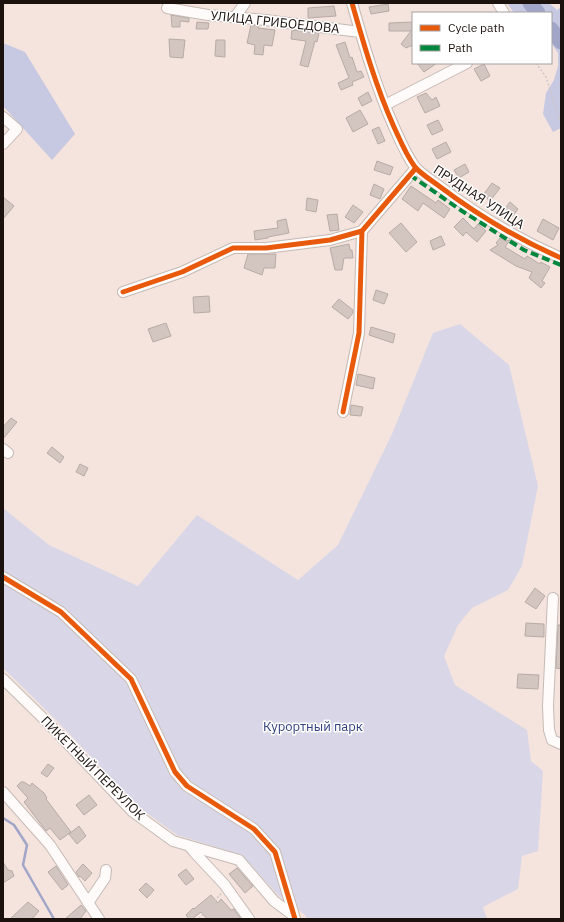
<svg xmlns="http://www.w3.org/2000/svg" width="564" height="922" viewBox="0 0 564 922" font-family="'IBM Plex Sans',sans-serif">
	<rect width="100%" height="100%" fill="#f5e4de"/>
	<path fill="#d9d7e7" d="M460,324L509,365L538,486L522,566L508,590L472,608L458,625L444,656L455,685L527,730L531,761L543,771L538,851L522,856L518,889L483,907L487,919H307L304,914L279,896L242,855L177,835L140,808L55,719L3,668V508L49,545L138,586L197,515L298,580L338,545L392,434L433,333Z"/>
	<path fill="#c7c8e2" d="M507,3H549L557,10L561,7V128L553,132L543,114L546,93L554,80L558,66V53L551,43V13H514Z
		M3,43L25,52L75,134L52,160L3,106Z"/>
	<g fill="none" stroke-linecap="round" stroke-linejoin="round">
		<path stroke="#a1a6c8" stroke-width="2.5" d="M3,818L14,825L27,845L23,865L54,919"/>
		<path stroke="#a1a6c8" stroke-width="15" d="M530,3L538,13
			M551,29L561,42"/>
	</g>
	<path fill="#d3c6c1" stroke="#b7aba6" d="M388,4L389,11L371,14L369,7Z
		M334,6L336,16L308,18V8Z
		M171,15L189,18V22L180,21V27H172Z
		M197,22L209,23L208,29H196Z
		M413,22V45L406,48L401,44L411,31H389V23Z
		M251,25L259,26L258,28L275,30L272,46L264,45L263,55L254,54L255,45L247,43Z
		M292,30L319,33L317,42L315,41L308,67L300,65L306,41L291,39Z
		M169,39L185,40L183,58L170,57Z
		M216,40H225V57L215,56Z
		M345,42L350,58L352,57L357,72L361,71L364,77L352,82L353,85L341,90L338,83L349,78L336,45Z
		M417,63H437L424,72Z
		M484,64L490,76L481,81L474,69Z
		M368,92L372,101L362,106L358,98Z
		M426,93L432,100L436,97L440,106L425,113L417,97Z
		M360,110L368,124L353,132L346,118Z
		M438,120L443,130L432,135L427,125Z
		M379,127L385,141L378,144L372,130Z
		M446,142L451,152L437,159L432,149Z
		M377,161L393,167L390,175L374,170Z
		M465,164L469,172L459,178L454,170Z
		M492,183L500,188L490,201L483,195Z
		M374,184L384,189L380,199L370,195Z
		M411,186L436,203L438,200L450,209L444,218L423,203L418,211L402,199Z
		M3,197L14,206L3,219Z
		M307,198L318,200L316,212L306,210Z
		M510,202L518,209L512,217L504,210Z
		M353,205L363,212L354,223L345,217Z
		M337,214L339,230L330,231L327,215Z
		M463,218L474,229L478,224L486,231L477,242L466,232L463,236L454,227Z
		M286,219L289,233L268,237V238L255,240L254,231L278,228L277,221Z
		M543,219L559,228L553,240L537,231Z
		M401,223L417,242L406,252L389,233Z
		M441,236L445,245L433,250L430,241Z
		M500,238L506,241L510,240L505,247L525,259L527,256L540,264L541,262L550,267L542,281L545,283L541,288L529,278L532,272L516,266L490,250L498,245L496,243Z
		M349,244L350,250H352L353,258H344L342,270H335L330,248Z
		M248,254H276L275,268H264L262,275L244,268Z
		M376,290L388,294L384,304L373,300Z
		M209,296L210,312L194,313L193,297Z
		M339,299L353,310V313L348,319L332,307Z
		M166,323L171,336L153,342L148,329Z
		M371,327L395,334L393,343L369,335Z
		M358,374L375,378L373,389L356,385Z
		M351,405L363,407L361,416L350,415Z
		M11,418L17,422L3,439V427Z
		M52,447L64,457L60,463L47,453Z
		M80,464L88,468L84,476L76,472Z
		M535,588L545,596L536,609L525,602Z
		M526,623L544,624V637L525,636Z
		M558,625H561V669L556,668Z
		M518,674L539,675L538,689L517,688Z
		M48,764L54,768L47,777L41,773Z
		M21,782H24L30,786L32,783L44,793L47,798L46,799L71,832L60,840L50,828L46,831L24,802L28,798L17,786Z
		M89,795L97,805L84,815L76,805Z
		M79,826L86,836L77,844L69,834Z
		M3,862L8,870L12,871L14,876L3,883Z
		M83,864L92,873L85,881L80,876L79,877L76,872Z
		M56,866L68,885L62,890L48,872Z
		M237,868L253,886L245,893L229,874Z
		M186,869L194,879L186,885L178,875Z
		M146,883L154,890L147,898L139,890Z
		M211,895L218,903L221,899L231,910L234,909L241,919H207L201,912L192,919H189L186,915L193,908L194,909Z
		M28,902L39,911L32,919H10Z
		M81,905L86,911L80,919H65Z"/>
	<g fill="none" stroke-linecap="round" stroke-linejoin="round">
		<defs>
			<path id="minor" d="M352,3C364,45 376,87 394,127C400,140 406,155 415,167C421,174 431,180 439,186C476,214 518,239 561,258
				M498,3L504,13
				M167,8L208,15L265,20L360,32
				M235,17L245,3
				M385,105L467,63
				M3,117L17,129L3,144
				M123,292L182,272L233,248H266L330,240L362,231
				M343,412L359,333L362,231L416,168
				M3,449L8,453
				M3,577L61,612L131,679L175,772L187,786L254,829L275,852L295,919
				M553,598L548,706L549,730L552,740L561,744
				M3,679L49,724L133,812L173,841L239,860L274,901L294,916
				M3,792L50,845L99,919
				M190,847L194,852L224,884L249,919
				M88,903L105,878L106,870"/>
		</defs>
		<use href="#minor" stroke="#c6bab5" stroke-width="12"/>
		<path stroke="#cdc7c5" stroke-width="1.5" stroke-dasharray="2 2" stroke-linecap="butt" d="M536,63L546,77L561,125
			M199,919L217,899L219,895L221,894"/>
		<use href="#minor" stroke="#fefbfa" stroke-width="10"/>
		<path stroke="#00873e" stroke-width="4" stroke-dasharray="8 4" stroke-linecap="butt" d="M410,175L462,211L524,250L561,265"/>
		<defs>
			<path id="cycleway" d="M352,3C364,45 376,87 394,127C400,140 406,155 415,167C421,174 431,180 439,186C476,214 518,239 561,258
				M123,292L182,272L233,248H266L330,240L362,231
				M343,412L359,333L362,231L416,168
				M3,577L61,612L131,679L175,772L187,786L254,829L275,852L295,919"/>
		</defs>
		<use href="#cycleway" stroke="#fff" stroke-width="8"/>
		<use href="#cycleway" stroke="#e8590c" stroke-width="5"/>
	</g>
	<g text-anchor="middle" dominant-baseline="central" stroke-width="3" stroke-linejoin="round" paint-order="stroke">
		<g font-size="13" fill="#1b120e" stroke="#fff">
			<text transform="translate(275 22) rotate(6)">УЛИЦА ГРИБОЕДОВА</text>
			<text transform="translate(479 197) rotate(33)">ПРУДНАЯ УЛИЦА</text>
			<text transform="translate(93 768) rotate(45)">ПИКЕТНЫЙ ПЕРЕУЛОК</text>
		</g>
		<g font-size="13" fill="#32407f" stroke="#fff">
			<text x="313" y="726">Курортный парк</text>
		</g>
	</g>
	<rect width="564" height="922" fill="none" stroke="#1b120e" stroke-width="8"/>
	<rect x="412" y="12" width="140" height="52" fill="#ffffff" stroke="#a4a09f"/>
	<rect x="420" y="25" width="20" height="6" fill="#e8590c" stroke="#a4a09f"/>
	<text x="448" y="32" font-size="12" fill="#1b120e">Cycle path</text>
	<rect x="420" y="45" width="20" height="6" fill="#00873e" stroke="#a4a09f"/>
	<text x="448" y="52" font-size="12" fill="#1b120e">Path</text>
</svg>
